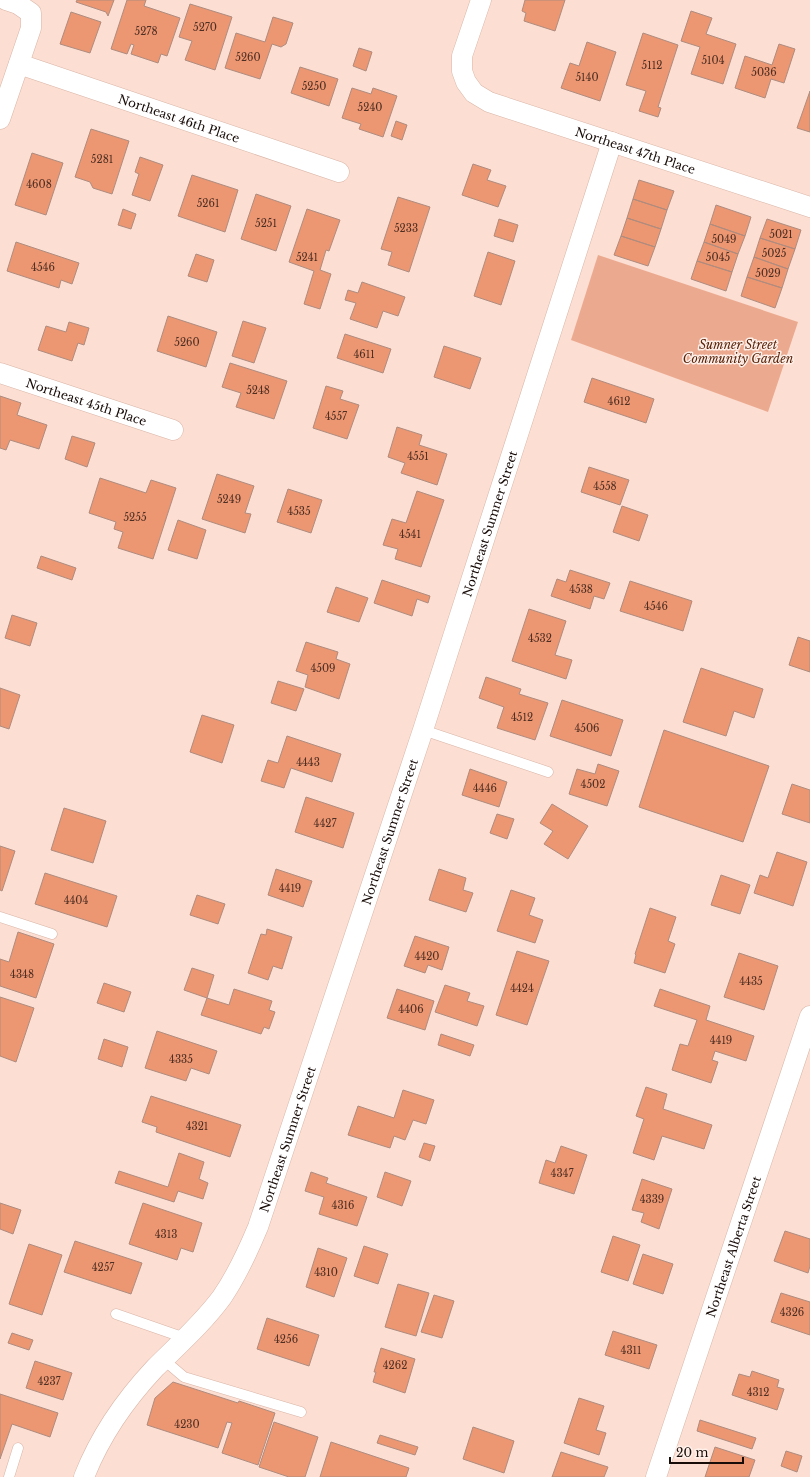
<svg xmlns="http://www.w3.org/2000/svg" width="810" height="1477" viewBox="0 0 810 1477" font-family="'Libre Baskerville',serif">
	<rect width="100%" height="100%" fill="#fcded2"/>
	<path fill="#ebaa90" d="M598,255L798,322L768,412L571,340Z"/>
	<path fill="#ec9672" stroke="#ae8c7f" d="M77,0H114L108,16L106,12L76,2Z
		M127,0H146L144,6L180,18L167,56L161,54L158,63L131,54L134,45L131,44L127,54L111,49Z
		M525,0H565L555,31L524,21L526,13L522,11Z
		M190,4L232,17L215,70L185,60L192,41L179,37Z
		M691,11L712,18L706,34L736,44L723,84L691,74L700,47L681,41Z
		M71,12L101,22L90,53L60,44Z
		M273,17L293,23L286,44L281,47L272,44L260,79L225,68L236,33L265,42Z
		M643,33L678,45L658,107L661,108L658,117L639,111L646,91L626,85Z
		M587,42L616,52L600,101L561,88L570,63L579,66Z
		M779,44L795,49L784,83L771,79L765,98L735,88L745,56L772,65Z
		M359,48L372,52L366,71L353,66Z
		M300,67L338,79L329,106L291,93Z
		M352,88L371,94L373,88L397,96L383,137L359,129L361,124L342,118Z
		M810,91V132L797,128Z
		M396,121L407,125L402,140L391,136Z
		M91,129L129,141L112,194L93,188L90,182L75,177Z
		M32,153L63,163L46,215L15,205Z
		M140,157L163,165L150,201L132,195L139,174L135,172Z
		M473,164L491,170L487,180L506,186L498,207L462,195Z
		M192,175L238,190L225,232L178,216Z
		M639,180L674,191L667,210L633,199Z
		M256,194L291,206L276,251L241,239Z
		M398,197L430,207L409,272L388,265L392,252L381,249Z
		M633,199L667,210L661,229L627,218Z
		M716,205L751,217L745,236L710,224Z
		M123,209L136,214L131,229L118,225Z
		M307,209L340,220L329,251L326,250L320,270L331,274L320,309L304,304L314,271L289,262Z
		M627,218L661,229L655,247L621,236Z
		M499,219L518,225L513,242L494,236Z
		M767,219L801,230L795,249L760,238Z
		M710,224L745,236L738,254L704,242Z
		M621,236L655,247L648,266L614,255Z
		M760,238L795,249L788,269L754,257Z
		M16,242L79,263L72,284L61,280L59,288L7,271Z
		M704,242L738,254L732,272L697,261Z
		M488,252L515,261L501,305L474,296Z
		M196,254L214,260L207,282L188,276Z
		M754,257L788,269L782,288L747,277Z
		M697,261L732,272L726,291L691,279Z
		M747,277L782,288L775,308L741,296Z
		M362,282L405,297L398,316L383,311L377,328L350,319L356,303L345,300L348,290L358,293Z
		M168,316L217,332L206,367L157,351Z
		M243,321L266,328L254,363L232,356Z
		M69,322L89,328L84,345L78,343L72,361L38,350L46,326L66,332Z
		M345,334L391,349L383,373L337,358Z
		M444,346L481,358L470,389L434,377Z
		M230,363L287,381L274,419L236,407L241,393L222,387Z
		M592,378L654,399L646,423L584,402Z
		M326,386L343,391L340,399L359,405L347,439L313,428Z
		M0,396L21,403L17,415L47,425L39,449L10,440L6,450L0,448Z
		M397,427L422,435L419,445L447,454L437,485L401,473L405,463L388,457Z
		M72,436L95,443L87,467L65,459Z
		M589,467L629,480L620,505L581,492Z
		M217,474L254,486L245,513L251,514L245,533L202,519Z
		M100,478L146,493L151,480L176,488L153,559L118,548L123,532L114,529L116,522L89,513Z
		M288,489L322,500L311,533L277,522Z
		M417,491L444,500L421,567L395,559L398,549L383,545L392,519L406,523Z
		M622,506L648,515L639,541L613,532Z
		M178,520L206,530L197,559L168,550Z
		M41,556L76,568L72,580L37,568Z
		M570,570L610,583L604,599L594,596L590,609L551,596L557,579L566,582Z
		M382,580L430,596L428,603L417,599L412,616L374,603Z
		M630,581L692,601L683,631L620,611Z
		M336,587L368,598L359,622L327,612Z
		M529,609L566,621L555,655L572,660L566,679L512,661Z
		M12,615L37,623L30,646L5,638Z
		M798,637L810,641V672L789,665Z
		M306,642L338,652L336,659L350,664L339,699L305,687L308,675L296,671Z
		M701,668L763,689L754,718L734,711L726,736L683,722Z
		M486,677L521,689L519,694L548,703L535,740L497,728L504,707L479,698Z
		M278,681L304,689L296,711L271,703Z
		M0,688L20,695L9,729L0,726Z
		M562,700L623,720L611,756L550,736Z
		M202,715L234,725L222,763L190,752Z
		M664,730L769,766L743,842L639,807Z
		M287,736L341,754L332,782L291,768L284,788L261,781L268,760L278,763Z
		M598,764L619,771L607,806L569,794L577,769L595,774Z
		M470,769L507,782L499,807L462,795Z
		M792,784L810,790V823L782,814Z
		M306,797L354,813L343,848L295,832Z
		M552,804L588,826L568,859L544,844L553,831L540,823Z
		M64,808L106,821L93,863L51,850Z
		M497,814L514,819L507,839L490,833Z
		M0,846L15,851L2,891L0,890Z
		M777,852L807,862L793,906L754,893L760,875L768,878Z
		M276,869L312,881L303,907L268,895Z
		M439,869L466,878L463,890L473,893L466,912L429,900Z
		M45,873L117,896L107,927L35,904Z
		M721,875L750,885L740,914L711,905Z
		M511,890L535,898L529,915L543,920L535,943L497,931Z
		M197,895L225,904L218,924L190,915Z
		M650,908L676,917L668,941L675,944L665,973L634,963L636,955L635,954Z
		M267,929L292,937L282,969L273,966L268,980L248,973L261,934L266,935Z
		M18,932L54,944L36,998L0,986V959L9,962Z
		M415,936L449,947L442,970L428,965L425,973L404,966Z
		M517,951L549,961L527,1025L496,1015Z
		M739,953L778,966L764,1010L724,997Z
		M192,968L214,975L207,998L184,990Z
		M104,983L131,992L124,1012L97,1003Z
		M445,985L470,993L467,1001L484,1006L477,1026L435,1012Z
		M234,989L272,1001L269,1010L275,1012L269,1029L264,1027L261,1034L201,1015L207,998L229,1005Z
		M397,989L434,1001L425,1030L387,1018Z
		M660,989L710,1006L706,1020L754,1036L746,1061L715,1051L712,1060L718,1062L711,1083L672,1070L680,1044L688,1046L697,1020L654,1006Z
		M0,997L34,1008L16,1062L0,1056Z
		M157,1031L217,1051L209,1074L191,1068L186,1081L145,1068Z
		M441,1034L474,1045L470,1056L438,1045Z
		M104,1039L128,1047L122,1067L98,1059Z
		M646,1087L667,1094L663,1109L712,1125L704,1149L662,1136L654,1160L633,1153L644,1119L636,1116Z
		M403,1090L434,1100L426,1124L413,1120L405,1140L394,1136L390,1148L348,1135L358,1106L394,1118Z
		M151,1096L241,1125L230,1157L156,1132L157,1127L142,1122Z
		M424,1143L435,1146L430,1161L419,1157Z
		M561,1146L587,1155L574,1194L539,1183L546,1160L555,1163Z
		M179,1153L204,1162L199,1179L208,1183L203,1199L178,1191L174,1202L115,1183L119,1171L168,1187Z
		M311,1172L328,1178L326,1183L367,1197L357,1226L319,1214L324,1197L305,1191Z
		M385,1172L411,1181L402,1206L377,1197Z
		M642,1179L672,1189L659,1229L641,1222L644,1213L632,1210Z
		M0,1203L21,1210L13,1234L0,1229Z
		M143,1203L202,1223L193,1252L181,1248L177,1260L129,1244Z
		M785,1231L810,1239V1266L808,1273L774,1261Z
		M613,1236L640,1245L628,1281L601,1272Z
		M75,1241L142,1263L131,1294L64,1272Z
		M29,1244L62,1255L42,1315L9,1304Z
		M364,1246L388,1254L378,1284L354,1276Z
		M318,1248L347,1258L334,1297L306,1287Z
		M643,1254L673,1264L663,1294L633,1284Z
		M398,1284L429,1293L416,1336L385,1327Z
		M781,1293L810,1302V1335L771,1322Z
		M434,1295L454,1301L442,1338L421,1332Z
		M267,1318L319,1335L309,1366L257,1349Z
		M613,1331L657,1345L649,1369L605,1355Z
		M12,1333L33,1340L29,1350L8,1343Z
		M381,1348L415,1359L405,1393L373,1382L376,1372H374Z
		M35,1361L72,1373L63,1400L26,1388Z
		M752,1371L779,1380L777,1387L784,1389L777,1410L732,1395L739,1374L750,1377Z
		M173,1382L238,1403L239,1401L275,1413L258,1465L222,1453L232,1423L227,1422L218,1448L147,1425L155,1398Z
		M0,1394L58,1413L50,1437L12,1424L0,1459Z
		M579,1398L604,1406L596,1430L606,1433L599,1455L564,1443Z
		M700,1420L756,1438L752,1449L697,1431Z
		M274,1422L318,1437L305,1477H289L259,1467Z
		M473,1427L514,1441L504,1473L463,1459Z
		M380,1435L418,1447L415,1455L377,1443Z
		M331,1442L409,1468L406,1477H320Z
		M715,1447L755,1460L749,1477H705Z
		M786,1451L802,1456L797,1472L781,1466Z
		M561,1452L608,1467L604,1477H552Z"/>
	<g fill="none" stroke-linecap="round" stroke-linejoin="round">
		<defs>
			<path id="lane" d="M423,730L548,772
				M0,917L52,934
				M116,1314L185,1338
				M164,1360L184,1377L301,1412
				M9,1477L18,1448"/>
			<g id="street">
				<path id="s1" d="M481,0L462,56V71L466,82L474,93L489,102L810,207"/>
				<path id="s2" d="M19,64L339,172"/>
				<path d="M0,119L31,28V13L18,4L6,0"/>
				<path id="s3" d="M0,373L173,430"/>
				<path id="s4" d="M84,1477C100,1436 125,1400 155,1368C178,1345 203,1323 222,1297C237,1275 248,1251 258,1227L423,730L612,142"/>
				<path id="s5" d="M656,1477L810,1016"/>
			</g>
		</defs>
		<use href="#lane" stroke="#d9b5a7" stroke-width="11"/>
		<use href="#street" stroke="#d9b5a7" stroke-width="21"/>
		<use href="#lane" stroke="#fff" stroke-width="10"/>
		<use href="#street" stroke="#fff" stroke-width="20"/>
	</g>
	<g text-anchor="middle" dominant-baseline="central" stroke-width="3" stroke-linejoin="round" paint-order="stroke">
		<g font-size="10" fill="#4d2e22">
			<text x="205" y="27">5270</text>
			<text x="146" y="31">5278</text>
			<text x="248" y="57">5260</text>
			<text x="713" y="60">5104</text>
			<text x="652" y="65">5112</text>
			<text x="764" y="72">5036</text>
			<text x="587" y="77">5140</text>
			<text x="314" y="86">5250</text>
			<text x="370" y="107">5240</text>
			<text x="102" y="159">5281</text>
			<text x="39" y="184">4608</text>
			<text x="208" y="203">5261</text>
			<text x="266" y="223">5251</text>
			<text x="406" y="228">5233</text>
			<text x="781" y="234">5021</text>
			<text x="724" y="239">5049</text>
			<text x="774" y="253">5025</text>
			<text x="307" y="257">5241</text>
			<text x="718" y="257">5045</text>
			<text x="43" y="267">4546</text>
			<text x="768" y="273">5029</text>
			<text x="187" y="342">5260</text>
			<text x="364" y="354">4611</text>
			<text x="258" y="390">5248</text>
			<text x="619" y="401">4612</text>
			<text x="336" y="416">4557</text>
			<text x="418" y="456">4551</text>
			<text x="605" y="486">4558</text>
			<text x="229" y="499">5249</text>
			<text x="299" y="511">4535</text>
			<text x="135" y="517">5255</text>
			<text x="410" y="534">4541</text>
			<text x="581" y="589">4538</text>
			<text x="656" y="606">4546</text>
			<text x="540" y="638">4532</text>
			<text x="323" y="668">4509</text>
			<text x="522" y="717">4512</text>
			<text x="587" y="728">4506</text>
			<text x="308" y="762">4443</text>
			<text x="593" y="784">4502</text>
			<text x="485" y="788">4446</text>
			<text x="325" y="823">4427</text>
			<text x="290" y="888">4419</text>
			<text x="76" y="900">4404</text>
			<text x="427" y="956">4420</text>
			<text x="22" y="974">4348</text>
			<text x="751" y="981">4435</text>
			<text x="522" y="988">4424</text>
			<text x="411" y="1009">4406</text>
			<text x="721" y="1040">4419</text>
			<text x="181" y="1059">4335</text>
			<text x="197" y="1126">4321</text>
			<text x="562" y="1173">4347</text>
			<text x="652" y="1199">4339</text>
			<text x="343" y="1205">4316</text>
			<text x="166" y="1234">4313</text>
			<text x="103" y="1267">4257</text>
			<text x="326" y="1272">4310</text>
			<text x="792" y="1312">4326</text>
			<text x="286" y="1339">4256</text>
			<text x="631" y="1350">4311</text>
			<text x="395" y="1365">4262</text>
			<text x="49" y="1381">4237</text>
			<text x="758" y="1392">4312</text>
			<text x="187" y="1424">4230</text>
		</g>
		<g font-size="12" fill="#180c08" stroke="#feefe9">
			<text stroke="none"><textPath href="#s2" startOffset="169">Northeast 46th Place</textPath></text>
			<text stroke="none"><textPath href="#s1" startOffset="271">Northeast 47th Place</textPath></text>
			<text stroke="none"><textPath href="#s3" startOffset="91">Northeast 45th Place</textPath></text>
			<text stroke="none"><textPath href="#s4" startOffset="1048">Northeast Sumner Street</textPath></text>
			<text stroke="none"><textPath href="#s4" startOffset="724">Northeast Sumner Street</textPath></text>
			<text stroke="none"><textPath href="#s4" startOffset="400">Northeast Sumner Street</textPath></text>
			<text stroke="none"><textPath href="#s5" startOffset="243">Northeast Alberta Street</textPath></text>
		</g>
		<g font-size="12" font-style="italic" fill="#582208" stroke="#feefe9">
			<text x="738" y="344">Sumner Street<tspan x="738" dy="14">Community Garden</tspan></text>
		</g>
	</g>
	<path d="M670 1457v6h73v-6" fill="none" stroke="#180c08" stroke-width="2"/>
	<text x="676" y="1457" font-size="12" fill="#180c08" stroke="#feefe9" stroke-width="3" paint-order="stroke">20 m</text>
</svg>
